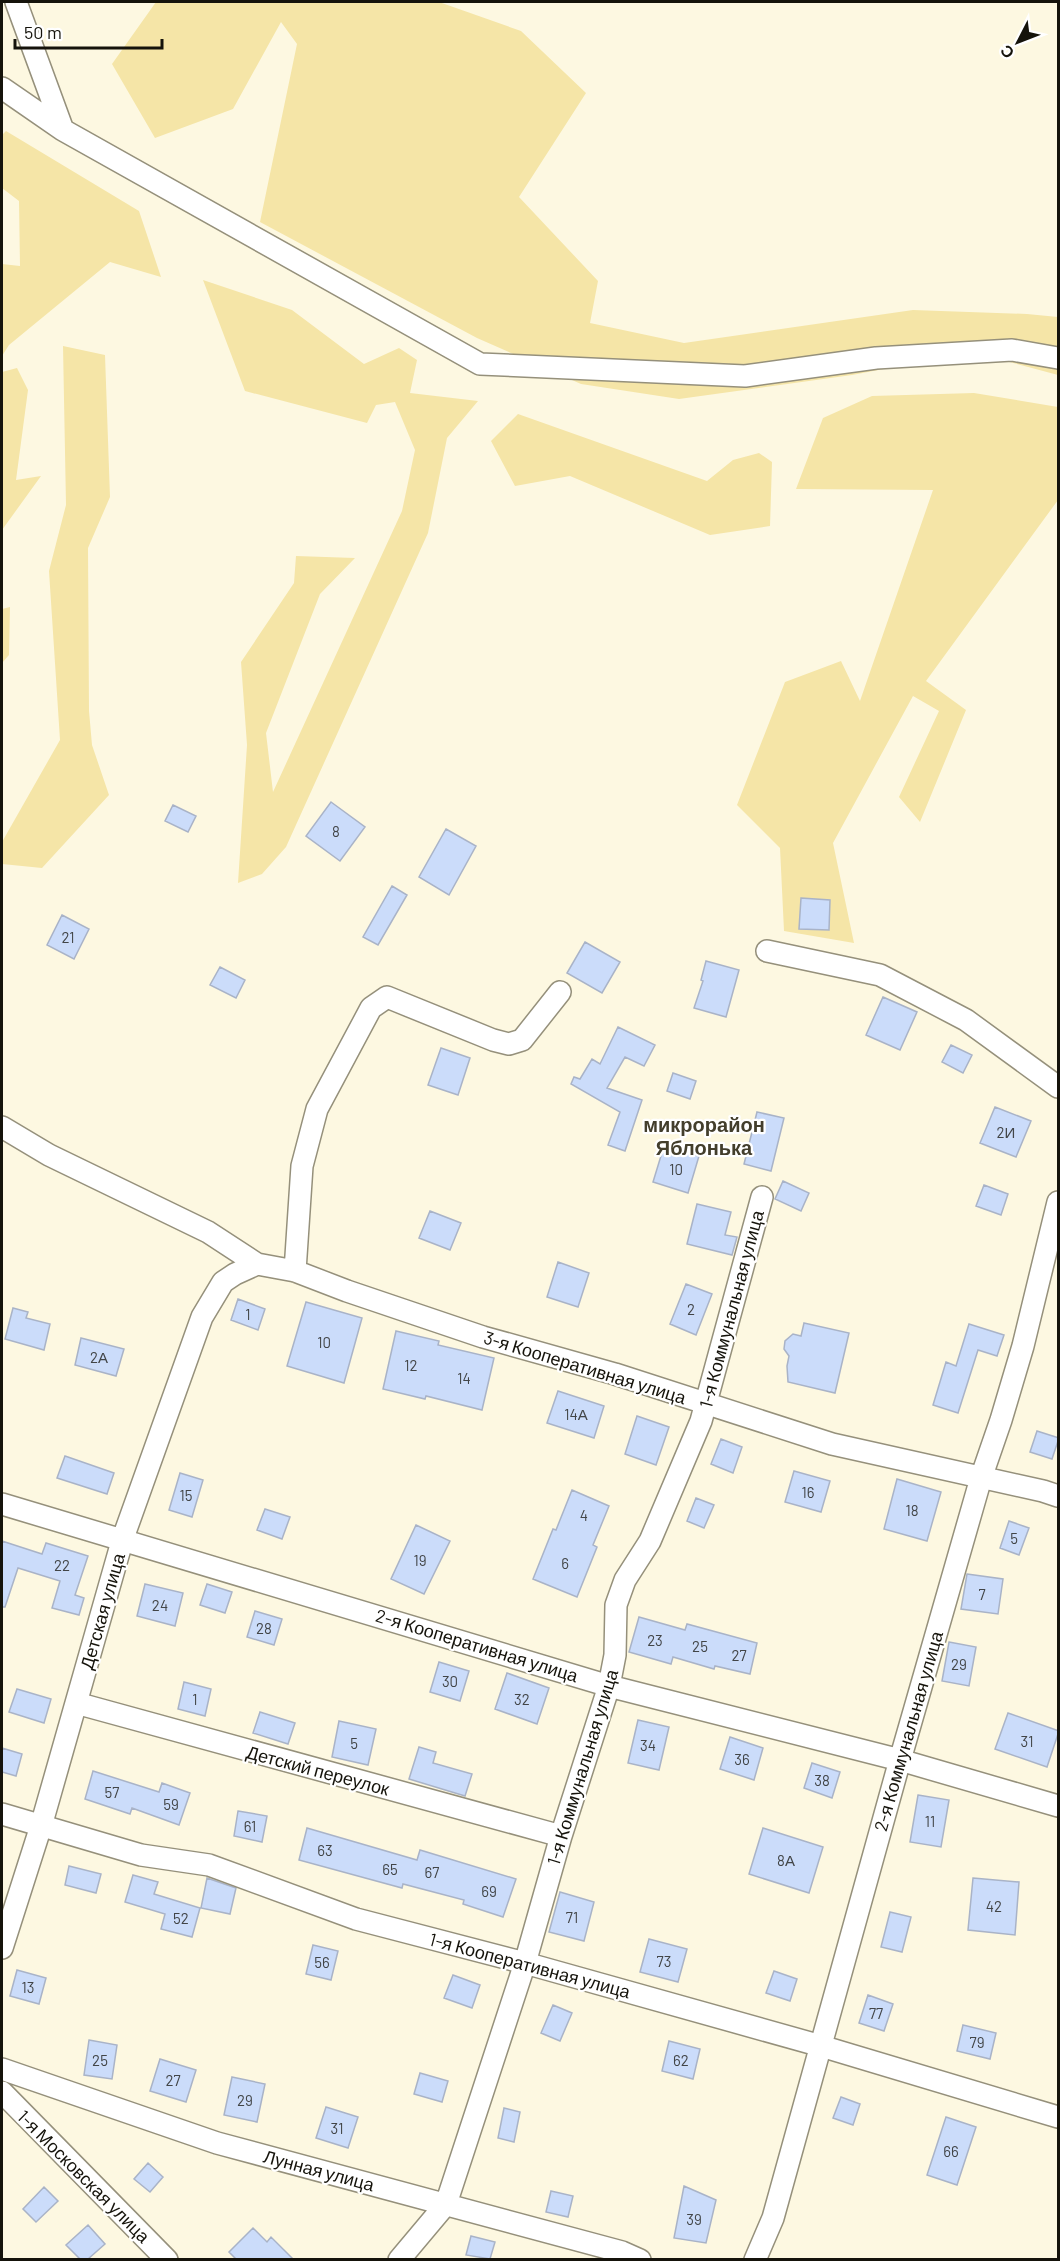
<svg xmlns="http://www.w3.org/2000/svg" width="1060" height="2261" viewBox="0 0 1060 2261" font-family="Barlow,sans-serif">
	<rect width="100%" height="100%" fill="#fdf8e1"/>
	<path fill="#f5e5a7" d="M156,2H439L521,31L586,93L519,197L598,281L590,323L684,343L913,310L1027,314L1058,317V375L973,352L852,375L679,399L581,384L477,338L260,222L297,44L281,22L233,109L155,138L112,64Z
		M6,131L139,211L161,277L110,262L9,345L2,356V264L20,266L19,201L2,188V135Z
		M203,280L292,310L364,364L399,348L417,360L410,393L478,401L447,438L428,533L286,847L262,874L238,883L247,745L241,662L294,583L296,556L355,558L320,594L266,733L273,792L402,511L415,450L395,402L376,405L367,423L245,391Z
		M63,346L105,355L110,497L88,548L89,711L92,745L109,795L42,868L2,864V842L60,740L49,571L66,505Z
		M17,368L28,390L16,480L41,476L2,530V372Z
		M974,393L1058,407V500L926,681L966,710L920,822L899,797L939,711L913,696L833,843L854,943L784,931L780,848L737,805L785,682L841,661L860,701L933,490L796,489L823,418L872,396Z
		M518,414L707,481L733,460L759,453L772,462L770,526L710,535L570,476L515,486L491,441Z
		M10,607L9,655L2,663V609Z"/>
	<path fill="#cbdcfa" stroke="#a9b3c7" stroke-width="1.5" d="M331,802L365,827L340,861L306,836Z
		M173,805L196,816L188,832L165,821Z
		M446,829L476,846L449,895L419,877Z
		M392,886L407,895L378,945L363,937Z
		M801,898L830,900L829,930L799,929Z
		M62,915L89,929L74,959L47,945Z
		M585,942L620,962L602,993L567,973Z
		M706,961L739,970L726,1017L694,1008L703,981L701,980Z
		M220,967L245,980L236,998L210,985Z
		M883,997L917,1012L900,1050L866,1035Z
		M618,1027L655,1045L644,1066L625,1057L607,1088L642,1100L625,1151L608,1145L620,1112L571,1084L574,1077L580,1079L592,1059L600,1064Z
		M951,1045L972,1055L963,1073L942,1062Z
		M441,1048L470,1058L458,1095L428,1085Z
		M673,1073L696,1081L690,1099L667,1091Z
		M995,1107L1031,1121L1016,1157L980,1143Z
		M757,1112L784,1118L771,1171L744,1164Z
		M664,1146L699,1156L688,1193L653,1182Z
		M783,1181L809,1193L801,1211L775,1199Z
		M984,1185L1008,1194L1001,1215L976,1206Z
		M697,1204L731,1212L725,1235L737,1237L732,1255L687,1244Z
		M430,1211L461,1223L450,1250L419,1238Z
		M558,1262L589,1273L578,1307L547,1297Z
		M686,1284L712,1294L696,1335L670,1324Z
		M238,1299L265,1309L258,1330L231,1320Z
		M306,1302L362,1318L344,1383L287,1366Z
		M13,1308L28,1312L26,1318L50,1324L44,1350L5,1339Z
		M804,1323L849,1333L835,1393L788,1382L787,1366L789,1356L784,1349L785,1341L793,1334L801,1336Z
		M969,1324L1004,1335L997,1356L978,1350L958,1413L933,1405L946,1362L956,1366Z
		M396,1331L439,1341L438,1345L494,1358L482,1410L426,1396L425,1399L383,1389Z
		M81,1338L124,1349L116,1376L75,1365Z
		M558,1391L604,1406L594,1438L547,1423Z
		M637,1416L669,1427L656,1465L625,1454Z
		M1037,1431L1059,1438L1052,1459L1030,1452Z
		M721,1439L742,1447L733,1473L711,1464Z
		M65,1456L114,1473L107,1494L57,1478Z
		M794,1471L830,1481L821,1512L785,1502Z
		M180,1473L203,1480L192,1517L169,1510Z
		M897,1479L941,1492L927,1541L884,1529Z
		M572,1490L609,1506L593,1545L597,1547L577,1597L533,1579L553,1529L556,1530Z
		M696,1498L714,1505L704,1528L687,1521Z
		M265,1509L290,1517L282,1539L257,1530Z
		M1009,1521L1029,1528L1019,1555L1000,1548Z
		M416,1525L450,1541L424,1594L391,1579Z
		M2,1541L42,1554L46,1543L88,1556L75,1595L84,1598L79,1615L52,1608L60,1581L18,1568L5,1607H2Z
		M967,1574L1003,1579L998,1614L961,1609Z
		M145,1584L183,1593L175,1626L137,1616Z
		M207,1584L232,1592L225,1613L200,1605Z
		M255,1611L282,1619L274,1645L247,1637Z
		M639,1617L685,1630L687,1624L757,1643L750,1674L715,1666L714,1669L673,1657L671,1664L629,1652Z
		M949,1642L976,1647L969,1686L942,1681Z
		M439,1662L469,1671L460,1701L430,1692Z
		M507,1673L549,1688L537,1724L495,1709Z
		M184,1682L211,1689L205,1716L178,1709Z
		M17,1689L51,1699L44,1723L9,1712Z
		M260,1712L295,1723L288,1744L253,1733Z
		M1008,1713L1059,1731L1047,1767L995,1749Z
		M638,1720L669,1727L659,1770L628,1763Z
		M339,1721L376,1729L368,1765L332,1757Z
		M730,1737L763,1748L754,1780L720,1769Z
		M419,1747L436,1752L433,1763L472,1774L465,1796L409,1779Z
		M2,1748L22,1754L16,1776L2,1772Z
		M812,1763L840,1772L832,1798L804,1788Z
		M93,1771L159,1792L162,1783L190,1793L179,1825L132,1808L130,1814L85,1799Z
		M918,1795L949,1800L941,1847L910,1842Z
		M238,1811L267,1816L262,1842L234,1836Z
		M307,1828L417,1860L420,1850L516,1879L503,1917L463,1904L464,1900L403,1884L402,1888L299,1860Z
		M763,1828L823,1847L809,1893L749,1874Z
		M69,1866L101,1874L96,1893L65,1885Z
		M133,1875L158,1882L154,1894L200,1908L192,1937L161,1929L165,1914L125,1902Z
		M207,1878L236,1888L230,1914L201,1908Z
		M973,1878L1019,1882L1015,1935L968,1930Z
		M560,1892L594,1902L584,1941L549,1932Z
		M890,1912L911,1917L902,1952L881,1947Z
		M649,1939L687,1949L678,1982L640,1972Z
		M313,1945L338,1951L331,1980L306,1974Z
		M17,1970L46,1978L39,2004L10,1996Z
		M774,1971L797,1979L790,2001L766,1993Z
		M453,1975L480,1985L472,2008L444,1998Z
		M868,1995L893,2004L884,2031L859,2023Z
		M553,2005L572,2013L560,2041L541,2033Z
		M963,2025L996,2033L990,2059L957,2051Z
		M89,2040L117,2045L112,2079L84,2075Z
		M669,2041L700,2049L693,2079L662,2071Z
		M160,2059L196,2070L186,2102L150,2091Z
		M420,2073L448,2081L442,2102L414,2094Z
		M232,2077L265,2084L257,2122L224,2115Z
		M841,2097L860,2104L853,2125L833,2118Z
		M326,2107L358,2117L348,2148L316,2138Z
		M504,2108L520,2112L514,2142L498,2138Z
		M946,2117L976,2127L957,2185L927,2175Z
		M148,2163L163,2177L150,2192L134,2179Z
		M684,2186L716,2200L706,2243L674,2238Z
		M44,2187L58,2201L36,2222L23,2209Z
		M551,2191L573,2196L568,2217L546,2212Z
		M88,2225L105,2244L88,2259H80L66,2245Z
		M253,2228L267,2242L271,2237L293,2259H236L229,2252Z
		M471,2236L495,2242L490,2259L466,2255Z"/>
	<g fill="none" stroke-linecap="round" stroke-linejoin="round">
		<defs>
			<path id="minor" d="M16,2L63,130L480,364L745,376L876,358L1012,350L1058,358
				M2,88L63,130
				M767,951L880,975L966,1020L1058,1087
				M2,1127L49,1155L208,1232L257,1264
				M295,1271L302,1166L317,1109L371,1008L387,997L493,1040L509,1044L522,1040L560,992
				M2,1504L609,1686L900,1760L1058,1806
				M76,1703L561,1836
				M2,1814L141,1855L209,1865L356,1919L525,1963L821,2046L1058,2117
				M2,1948L41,1826L123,1538L202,1317L223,1282L235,1274L257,1264L295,1271L347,1291L483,1337L615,1374L832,1444L1043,1491L1058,1496
				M2,2069L217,2143L622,2252L640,2260
				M2,2092L167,2260
				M399,2260L446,2204L525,1963L561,1836L609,1686L615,1655L616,1605L625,1580L650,1541L701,1421L762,1197
				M755,2260L773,2218L900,1760L981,1478L1001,1420L1023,1346L1058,1202"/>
		</defs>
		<use href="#minor" stroke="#95907b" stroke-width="24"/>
		<use href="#minor" stroke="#fff" stroke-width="21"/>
	</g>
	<g text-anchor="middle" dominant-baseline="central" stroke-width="4.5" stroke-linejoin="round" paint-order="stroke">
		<g font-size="15" fill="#424547">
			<text x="336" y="831">8</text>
			<text x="68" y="937">21</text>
			<text x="1006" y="1132">2И</text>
			<text x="676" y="1169">10</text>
			<text x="691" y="1309">2</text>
			<text x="248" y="1314">1</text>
			<text x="324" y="1342">10</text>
			<text x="99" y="1357">2А</text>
			<text x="411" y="1365">12</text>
			<text x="464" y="1378">14</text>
			<text x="576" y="1414">14А</text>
			<text x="808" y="1492">16</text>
			<text x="186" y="1495">15</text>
			<text x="912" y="1510">18</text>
			<text x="584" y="1515">4</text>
			<text x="1014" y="1538">5</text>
			<text x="420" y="1560">19</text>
			<text x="565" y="1563">6</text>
			<text x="62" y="1565">22</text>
			<text x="982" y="1594">7</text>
			<text x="160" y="1605">24</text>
			<text x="264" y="1628">28</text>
			<text x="655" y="1640">23</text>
			<text x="700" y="1646">25</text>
			<text x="739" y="1655">27</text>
			<text x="959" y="1664">29</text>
			<text x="450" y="1681">30</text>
			<text x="195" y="1699">1</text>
			<text x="522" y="1699">32</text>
			<text x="1027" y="1741">31</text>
			<text x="354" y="1743">5</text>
			<text x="648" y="1745">34</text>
			<text x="742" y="1759">36</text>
			<text x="822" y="1780">38</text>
			<text x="112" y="1792">57</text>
			<text x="171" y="1804">59</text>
			<text x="930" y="1821">11</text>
			<text x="250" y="1826">61</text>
			<text x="325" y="1850">63</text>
			<text x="786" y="1860">8А</text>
			<text x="390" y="1869">65</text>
			<text x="432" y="1872">67</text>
			<text x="489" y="1891">69</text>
			<text x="994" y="1906">42</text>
			<text x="572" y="1917">71</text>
			<text x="181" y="1918">52</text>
			<text x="664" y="1961">73</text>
			<text x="322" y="1962">56</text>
			<text x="28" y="1987">13</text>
			<text x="876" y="2013">77</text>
			<text x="977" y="2042">79</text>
			<text x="100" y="2060">25</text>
			<text x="681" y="2060">62</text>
			<text x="173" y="2080">27</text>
			<text x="245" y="2100">29</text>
			<text x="337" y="2128">31</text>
			<text x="951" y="2151">66</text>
			<text x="694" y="2219">39</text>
		</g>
		<g font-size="18" fill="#15130b" stroke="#fff">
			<text transform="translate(731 1309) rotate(-75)">1-я Коммунальная улица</text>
			<text transform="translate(585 1367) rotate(17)">3-я Кооперативная улица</text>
			<text transform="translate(102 1611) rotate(-74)">Детская улица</text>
			<text transform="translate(477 1645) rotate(17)">2-я Кооперативная улица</text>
			<text transform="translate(908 1731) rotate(-74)">2-я Коммунальная улица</text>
			<text transform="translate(582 1767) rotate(-73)">1-я Коммунальная улица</text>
			<text transform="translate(318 1770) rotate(15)">Детский переулок</text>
			<text transform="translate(530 1965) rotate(15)">1-я Кооперативная улица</text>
			<text transform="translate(319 2170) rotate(15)">Лунная улица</text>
			<text transform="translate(84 2176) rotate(45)">1-я Московская улица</text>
		</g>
		<g font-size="20" font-weight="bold" fill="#433e2c" stroke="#fff">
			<text x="704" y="1124">микрорайон<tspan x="704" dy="23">Яблонька</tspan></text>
		</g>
	</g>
	<rect width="1060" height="2261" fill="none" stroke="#15130b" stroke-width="6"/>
	<g transform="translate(1018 42) rotate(228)" stroke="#ffffff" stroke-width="4.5" paint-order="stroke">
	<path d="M0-4.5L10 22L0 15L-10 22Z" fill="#15130b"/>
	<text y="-9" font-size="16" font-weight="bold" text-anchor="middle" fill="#15130b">С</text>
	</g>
	<path d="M15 39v9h147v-9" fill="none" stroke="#15130b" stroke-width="3"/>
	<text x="24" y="39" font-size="18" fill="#15130b" stroke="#ffffff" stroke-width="4.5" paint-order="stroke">50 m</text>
</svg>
